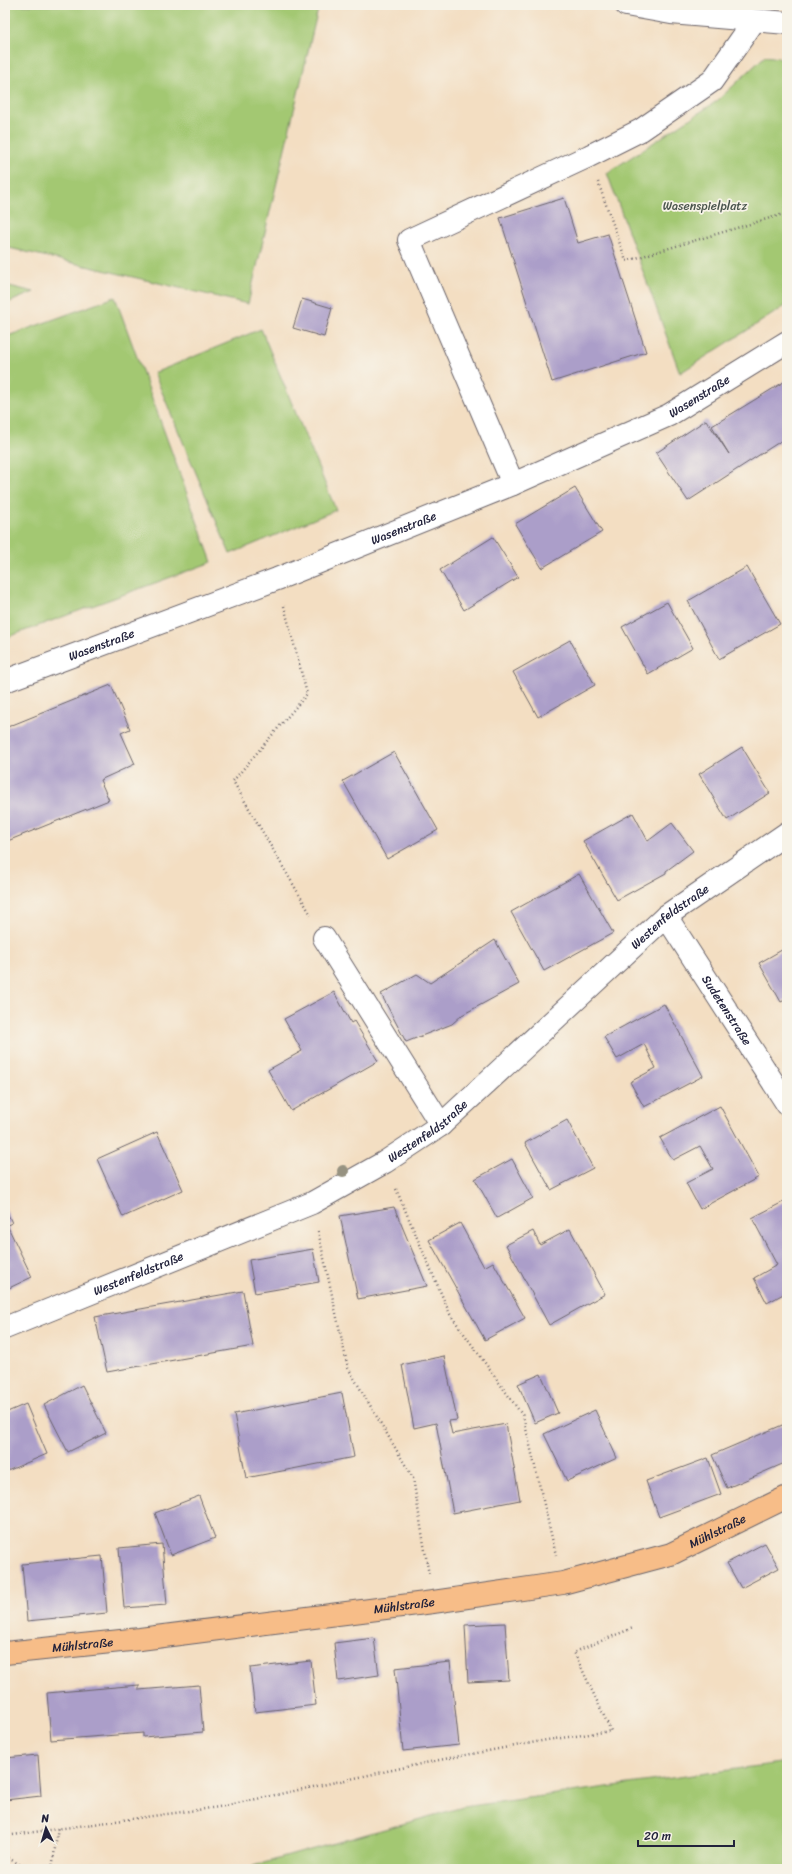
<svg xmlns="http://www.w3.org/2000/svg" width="792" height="1874" viewBox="0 0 792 1874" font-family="Sriracha,sans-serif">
	<rect width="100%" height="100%" fill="#f7f3e8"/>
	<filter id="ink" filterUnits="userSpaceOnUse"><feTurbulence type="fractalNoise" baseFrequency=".025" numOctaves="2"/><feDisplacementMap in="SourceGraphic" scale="8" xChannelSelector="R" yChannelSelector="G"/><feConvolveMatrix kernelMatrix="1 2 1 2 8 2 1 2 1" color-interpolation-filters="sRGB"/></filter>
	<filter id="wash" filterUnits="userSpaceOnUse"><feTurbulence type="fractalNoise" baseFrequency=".012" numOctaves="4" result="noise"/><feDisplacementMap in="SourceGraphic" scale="16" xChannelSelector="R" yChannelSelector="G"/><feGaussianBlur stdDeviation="0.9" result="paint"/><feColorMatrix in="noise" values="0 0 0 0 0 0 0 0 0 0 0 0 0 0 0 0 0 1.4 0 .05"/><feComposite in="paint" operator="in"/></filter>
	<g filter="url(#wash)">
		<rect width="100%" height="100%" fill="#f3dec2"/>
		<path fill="#a3c872" stroke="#627556" d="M5,5H319L248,304L5,247Z
			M765,56L787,59V305L680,373L607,173L717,101Z
			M5,285L34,292L5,304Z
			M115,297L212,562L5,638V337Z
			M261,329L336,510L230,554L154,373Z
			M787,1762V1869H253V1866L463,1807Z"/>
		<g id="blocks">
			<path fill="#ab9ec9" d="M564,198L578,243L608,234L646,352L552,382L500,218Z
				M302,299L332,308L324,337L293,328Z
				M787,380V437L688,501L656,453L706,420L729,454L712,426Z
				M575,488L602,532L542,568L515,524Z
				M493,537L518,577L464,610L440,570Z
				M747,567L780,624L719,659L688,601Z
				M667,602L693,648L648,674L622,627Z
				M570,640L595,685L538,717L513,672Z
				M111,685L130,729L121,733L135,764L100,780L109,800L5,842V728Z
				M742,747L770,793L727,820L699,774Z
				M394,752L438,830L387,859L343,781Z
				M633,813L648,841L672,823L693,851L666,871V873L617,900L583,841Z
				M579,874L613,933L544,971L511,912Z
				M495,940L519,984L462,1015L452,1024L406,1042L381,994L417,974L430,983Z
				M787,947V999L781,1002L759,963Z
				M334,992L351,1023L354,1021L378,1061L291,1111L268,1070L302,1051L284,1019Z
				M664,1004L703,1076L644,1107L630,1082L656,1068L644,1044L617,1059L604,1037Z
				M720,1106L759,1177L700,1209L686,1183L713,1169L700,1146L673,1160L660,1138Z
				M567,1120L593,1168L551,1190L525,1143Z
				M157,1132L183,1190L123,1217L97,1159Z
				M512,1159L533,1198L497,1218L475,1179Z
				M785,1201L787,1205V1292L767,1303L754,1278L777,1265L752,1218Z
				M394,1207L427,1286L358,1299L340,1216Z
				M5,1208L12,1223L7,1225L32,1277L7,1289L5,1286Z
				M460,1223L484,1267L493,1262L525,1318L485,1340L429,1240Z
				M570,1229L605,1294L549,1325L506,1245L533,1231L540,1245Z
				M313,1249L319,1282L255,1293L249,1260Z
				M243,1291L253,1346L107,1372L95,1317Z
				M444,1356L457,1420L449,1421L452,1434L506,1424L520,1500L453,1513L436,1423L414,1428L402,1365Z
				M541,1374L558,1413L535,1423L518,1384Z
				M82,1385L106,1433L68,1452L44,1405Z
				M342,1393L354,1457L246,1478L234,1414Z
				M26,1404L47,1454L5,1472V1413Z
				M595,1410L617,1458L567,1481L544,1434Z
				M787,1423V1462L727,1488L712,1455Z
				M708,1458L721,1494L659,1517L646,1481Z
				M199,1496L215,1538L171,1555L155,1513Z
				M765,1543L779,1568L741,1588L727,1563Z
				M162,1544L167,1605L124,1608L119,1548Z
				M102,1556L107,1613L27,1621L22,1564Z
				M505,1623L509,1680L468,1682L465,1625Z
				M374,1638L379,1675L338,1681L334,1643Z
				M311,1661L316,1705L255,1712L250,1668Z
				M450,1662L459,1745L403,1751L395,1668Z
				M139,1685V1690L199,1685L203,1732L143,1737V1733L51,1740L47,1693Z
				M38,1755L41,1796L5,1800V1758Z"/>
		</g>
	</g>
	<g filter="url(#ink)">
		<use href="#blocks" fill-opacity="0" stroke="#6b646a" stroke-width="1"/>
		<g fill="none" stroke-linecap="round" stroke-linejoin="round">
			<defs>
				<g id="minor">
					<path d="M626,5L671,13L787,23"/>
					<path d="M513,484L409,240L589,156L641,130L712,81L754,21"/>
					<path id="s1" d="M5,681L277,579L513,484L669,415L787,342"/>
					<path id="s2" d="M666,916L787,1104"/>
					<path d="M324,938L441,1125"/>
					<path id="s3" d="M5,1328L312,1203L385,1162L441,1125L666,916L787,833"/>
				</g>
				<g id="major">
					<path id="s4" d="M5,1653L140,1639L433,1602L563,1583L671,1554L787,1497"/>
				</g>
			</defs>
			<use href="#minor" stroke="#6b646a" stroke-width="24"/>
			<use href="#major" stroke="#6b646a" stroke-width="24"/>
			<path stroke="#6b646a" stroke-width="2.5" stroke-dasharray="1 3" stroke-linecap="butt" d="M598,182L626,261L787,213
				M284,606L307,694L233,781L311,915
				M396,1189L450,1314L523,1416L556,1555
				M318,1231L348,1368L413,1478L429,1575
				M5,1836L219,1807L439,1760L547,1740L611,1731L574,1652L633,1628
				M5,1856L27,1869
				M52,1869L58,1827"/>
			<use href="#minor" stroke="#fff" stroke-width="22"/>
			<use href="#major" stroke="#f7bd88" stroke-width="22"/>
		</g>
		<circle fill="#969281" cx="343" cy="1171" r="6"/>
	</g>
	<g text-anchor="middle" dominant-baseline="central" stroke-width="3.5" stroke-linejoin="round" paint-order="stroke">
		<g font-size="12" fill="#49544c" stroke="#f7f3e8">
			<text x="705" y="206">Wasenspielplatz</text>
		</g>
		<g font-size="12" fill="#22223b" stroke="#f7f3e8">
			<text stroke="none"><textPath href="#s1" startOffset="751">Wasenstraße</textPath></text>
			<text stroke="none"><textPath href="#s1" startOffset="427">Wasenstraße</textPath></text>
			<text stroke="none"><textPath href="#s1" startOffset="103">Wasenstraße</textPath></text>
			<text stroke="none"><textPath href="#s3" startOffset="792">Westenfeldstraße</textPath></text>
			<text stroke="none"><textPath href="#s2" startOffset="112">Sudetenstraße</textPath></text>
			<text stroke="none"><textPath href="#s3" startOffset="468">Westenfeldstraße</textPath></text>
			<text stroke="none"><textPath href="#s3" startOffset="144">Westenfeldstraße</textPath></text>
			<text stroke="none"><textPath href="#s4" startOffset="726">Mühlstraße</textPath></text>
			<text stroke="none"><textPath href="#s4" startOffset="402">Mühlstraße</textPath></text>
			<text stroke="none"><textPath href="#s4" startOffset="78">Mühlstraße</textPath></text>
		</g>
	</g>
	<rect width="792" height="1874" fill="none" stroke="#f7f3e8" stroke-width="20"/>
	<g transform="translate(46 1828) rotate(355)" stroke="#f7f3e8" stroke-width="3" paint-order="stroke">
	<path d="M0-3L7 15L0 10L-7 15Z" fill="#22223b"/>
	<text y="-6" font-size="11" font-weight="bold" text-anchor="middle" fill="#22223b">N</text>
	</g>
	<path d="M638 1840v6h96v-6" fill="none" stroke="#22223b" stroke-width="2"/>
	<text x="644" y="1840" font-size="12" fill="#22223b" stroke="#f7f3e8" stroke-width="3" paint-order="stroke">20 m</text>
</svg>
